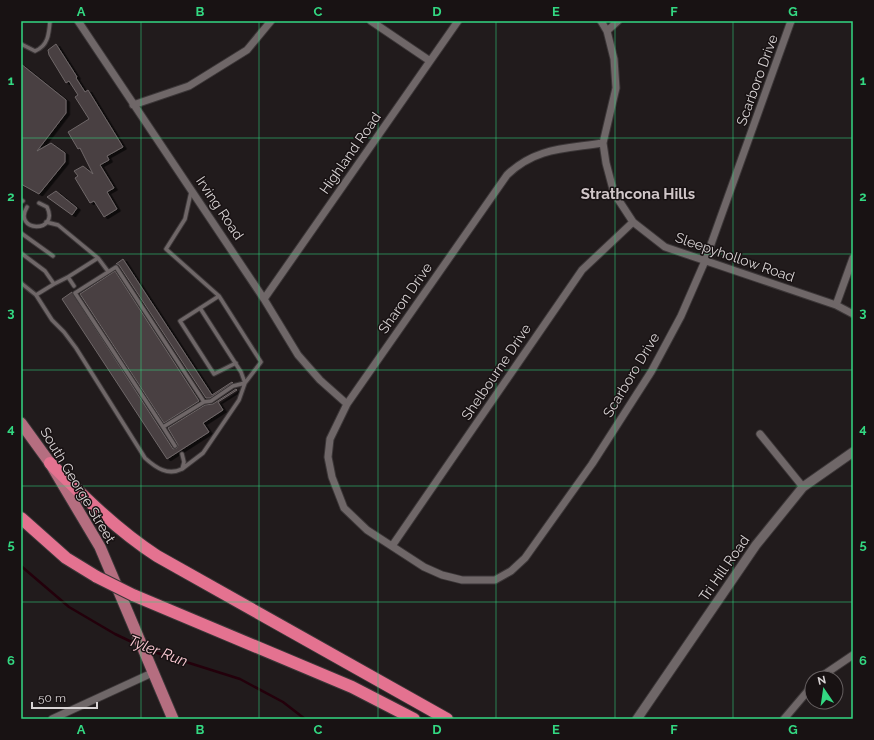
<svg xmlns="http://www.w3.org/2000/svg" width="874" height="740" viewBox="0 0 874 740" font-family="Raleway,sans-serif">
	<defs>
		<filter id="shadow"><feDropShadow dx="3.5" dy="2" stdDeviation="0" flood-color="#0009"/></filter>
	</defs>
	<rect width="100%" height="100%" fill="#211b1c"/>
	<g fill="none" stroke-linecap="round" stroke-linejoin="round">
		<path stroke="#23000b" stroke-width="2.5" d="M21,566L69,607L115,634L136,644
			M148,650L240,679L283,702L305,719"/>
	</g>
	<path fill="#484042" stroke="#6f6768" filter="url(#shadow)" d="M56,44L77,77L76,78L85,92L88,90L123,147L107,156L109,160L100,165L114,188L107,192L117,209L104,217L94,201L90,203L75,178L78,176L74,171L83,166L93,174L80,148L78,149L68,132L89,119L75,97L78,95L69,81L66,83L49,55L48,50Z
		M21,64L66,100V113L37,151L51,143L65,153V162L39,194L21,184Z
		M56,191L77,208L72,215L47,197Z
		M123,259L212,395L232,382L233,383L210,398H206L119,265L116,264Z
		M115,271L199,401L164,423L80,294Z
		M72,292L173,449L177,448L178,445L168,428L205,405L213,404L236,389L237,390L218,402L223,410L203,423L209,432L167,459L62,299Z"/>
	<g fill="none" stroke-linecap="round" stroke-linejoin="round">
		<defs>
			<path id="service" d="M21,44L35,51C48,46 49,34 50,21
				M191,192L185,219L166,249L219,296L180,321L214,374L236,363
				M21,200L23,201
				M27,207C12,232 60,234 47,207L39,203
				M46,222L58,225L98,258L107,270
				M21,233L53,256
				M21,253L45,271L54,284L36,295L21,283
				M54,284L68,277
				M74,286L68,277L98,258
				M36,295L52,320L64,332L76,348L145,458C156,468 168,476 182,469L184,462L182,454
				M204,402L116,267L75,293L163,427L204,402L211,401L233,386L245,383L261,362L219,296
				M163,427L175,446
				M182,469L203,453L239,400L245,383L241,372L200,308"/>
			<path id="minor" d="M78,21L264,299L298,355L320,380L347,404
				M371,21L430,61
				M601,21L607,31L614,59L616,88L603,143L606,163L614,193L633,222L665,247L836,305L853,314
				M607,31L618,21
				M133,105L189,86L247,50L271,21
				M603,143C566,149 536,147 507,175L347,404L330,439L328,457L332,477L344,508L367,530L424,567L442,575L462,580H495L511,571L525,558L592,464L651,372L681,316L705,261L791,21
				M264,299L458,21
				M836,305L853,258
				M760,434L803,487
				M392,546L582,270L633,222
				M819,678L853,655
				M52,719L152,673
				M784,719L812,686"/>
			<path id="tertiary" d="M637,719L756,545L803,487L853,452"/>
			<path id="primary" d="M21,423L50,463L100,547L173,719"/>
			<path id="motorway" d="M50,463C84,497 117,530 157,556L447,719
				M21,518L66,558L97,577
				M133,595L352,687L414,719"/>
		</defs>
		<use href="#service" stroke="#3c3738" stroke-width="5.5"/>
		<use href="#minor" stroke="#3c3738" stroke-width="9"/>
		<use href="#tertiary" stroke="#3c3738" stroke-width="11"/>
		<use href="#primary" stroke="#3c3738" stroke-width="13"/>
		<use href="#motorway" stroke="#3c3738" stroke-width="14"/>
		<use href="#service" stroke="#6f6768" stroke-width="3.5"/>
		<use href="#minor" stroke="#6f6768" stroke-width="7"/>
		<use href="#tertiary" stroke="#6f6768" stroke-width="9"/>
		<use href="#primary" stroke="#b56e80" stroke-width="11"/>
		<use href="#motorway" stroke="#e47290" stroke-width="12"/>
		<defs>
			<path id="motorway-bridge" d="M97,577L133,595"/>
		</defs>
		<use href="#motorway-bridge" stroke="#3c3738" stroke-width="14" stroke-linecap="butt"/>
		<use href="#motorway-bridge" stroke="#e47290" stroke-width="12"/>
	</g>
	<path fill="none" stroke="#33d882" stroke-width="1" stroke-opacity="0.55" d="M141,21V719M259,21V719M378,21V719M496,21V719M615,21V719M733,21V719M21,138H853M21,254H853M21,370H853M21,486H853M21,602H853"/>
	<g text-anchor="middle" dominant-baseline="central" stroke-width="3" stroke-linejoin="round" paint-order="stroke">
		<g font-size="14" fill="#d8d3d4" stroke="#181213">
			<text transform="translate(757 80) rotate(-70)">Scarboro Drive</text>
			<text transform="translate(350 153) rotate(-55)">Highland Road</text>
			<text transform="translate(220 208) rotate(56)">Irving Road</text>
			<text transform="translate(735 257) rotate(19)">Sleepyhollow Road</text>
			<text transform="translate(405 298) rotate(-55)">Sharon Drive</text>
			<text transform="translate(496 372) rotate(-56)">Shelbourne Drive</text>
			<text transform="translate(631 375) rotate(-59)">Scarboro Drive</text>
			<text transform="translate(78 485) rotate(59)">South George Street</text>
			<text transform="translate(724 568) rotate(-55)">Tri Hill Road</text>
		</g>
		<g font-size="15" font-weight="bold" fill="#d1c7c9" stroke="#181213">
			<text x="638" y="194">Strathcona Hills</text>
		</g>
		<g font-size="15" font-style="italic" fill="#feccd6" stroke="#181213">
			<text transform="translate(158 651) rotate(21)">Tyler Run</text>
		</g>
	</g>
	<rect width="874" height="740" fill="none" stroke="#181213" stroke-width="44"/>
	<g transform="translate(824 690) rotate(347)"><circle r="19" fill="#181213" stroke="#655f60"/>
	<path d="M0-3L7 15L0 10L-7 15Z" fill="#33d882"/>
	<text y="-6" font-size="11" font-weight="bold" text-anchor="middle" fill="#d8d3d4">N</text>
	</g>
	<path d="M32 702v6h65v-6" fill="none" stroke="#d8d3d4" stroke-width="2"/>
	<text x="38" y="702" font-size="12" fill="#d8d3d4" stroke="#181213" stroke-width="3" paint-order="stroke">50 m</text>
	<rect x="22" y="22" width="830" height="696" fill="none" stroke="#33d882" stroke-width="1.5"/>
	<g font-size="13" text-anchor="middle" font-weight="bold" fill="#33d882">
		<text x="81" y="16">A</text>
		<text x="200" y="16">B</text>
		<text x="318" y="16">C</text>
		<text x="437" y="16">D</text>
		<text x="556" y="16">E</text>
		<text x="674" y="16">F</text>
		<text x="793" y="16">G</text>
		<text x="11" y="85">1</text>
		<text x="863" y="85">1</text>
		<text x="11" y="201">2</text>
		<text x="863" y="201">2</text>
		<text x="11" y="317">3</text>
		<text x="863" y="317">3</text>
		<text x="11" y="433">4</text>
		<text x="863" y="433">4</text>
		<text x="11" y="549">5</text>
		<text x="863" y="549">5</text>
		<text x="11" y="665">6</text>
		<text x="863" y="665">6</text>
		<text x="81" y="734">A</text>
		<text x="200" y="734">B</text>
		<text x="318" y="734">C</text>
		<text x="437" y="734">D</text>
		<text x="556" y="734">E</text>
		<text x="674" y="734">F</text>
		<text x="793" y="734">G</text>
	</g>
</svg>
